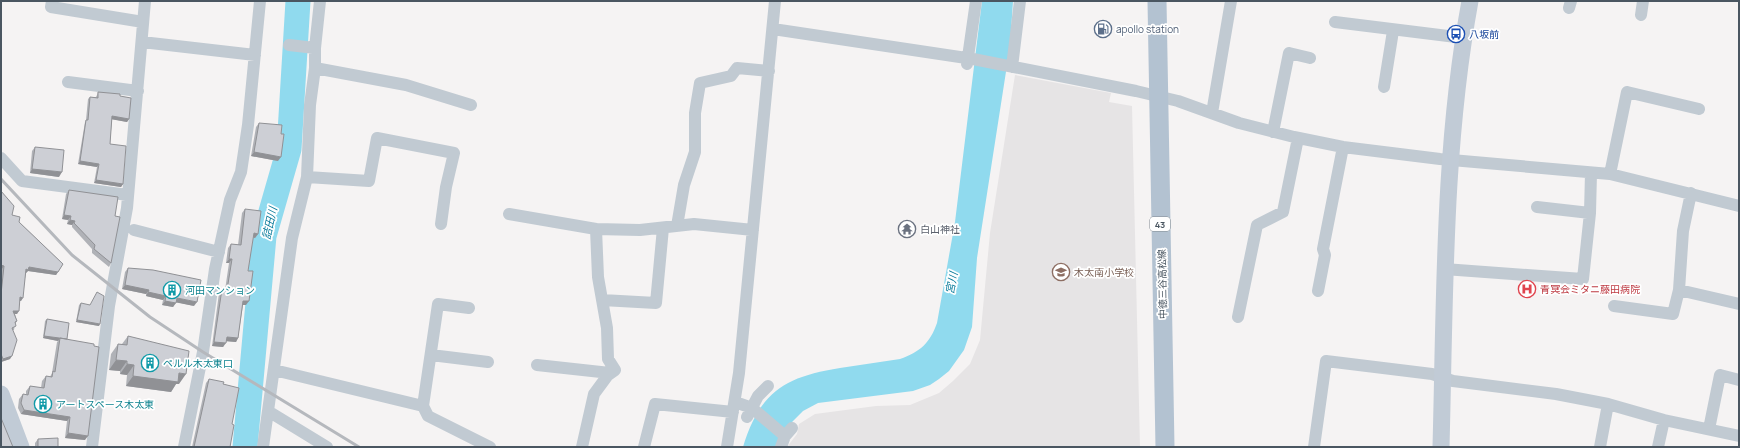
<svg xmlns="http://www.w3.org/2000/svg" width="1740" height="448" viewBox="0 0 1740 448" font-family="Manrope,'Noto Sans JP',sans-serif">
	<rect width="100%" height="100%" fill="#f5f3f3"/>
	<path fill="#e6e4e5" d="M1015,75L1111,93L1109,102L1132,106L1140,447H787L797,434L799,424L815,414L876,406L910,405L939,393L953,381L970,364L980,340L990,233Z"/>
	<path fill="#90daee" d="M982,1H1013L1010,46L977,258L972,327L964,350L949,371L939,379L930,385L913,391L818,403L803,411L793,421L783,433L776,447H743C760,392 784,377 840,368C860,365 880,362 900,359C920,352 930,343 937,323L955,222Z"/>
	<g fill="none" stroke-linecap="round" stroke-linejoin="round">
		<path stroke="#90daee" stroke-width="25" d="M245,447L264,236L289,149L298,1"/>
		<path stroke="#c1cad2" stroke-width="12" d="M52,1L51,7L143,22
			M1569,8L1571,1
			M1641,15L1643,1
			M1335,22L1464,38
			M773,29L973,59L1136,91L1178,101L1239,123L1294,137L1343,147L1440,159L1610,174L1739,206
			M142,42L255,55
			M289,45L315,48
			M967,64L976,1
			M1012,67L1020,1
			M315,68L406,85L471,105
			M68,82L138,91
			M1384,87L1393,31
			M1212,113L1231,1
			M1273,132L1289,53L1310,58
			M1,158L22,181L128,195
			M1610,174L1627,92L1699,109
			M307,177L369,181L377,138L454,153L446,187L441,224
			M1537,207L1590,213
			M509,214L596,229
			M677,226L684,185L695,152V113L700,83L731,76L737,68L769,71
			M134,230L219,252
			M1444,269L1583,279L1590,213L1591,173
			M1679,290L1739,304
			M1318,291L1325,255L1323,249L1343,147
			M602,300L656,303L663,228
			M1614,306L1673,314L1679,290L1683,231L1691,193
			M1238,317L1257,225L1283,212L1298,138
			M431,355L488,362
			M537,365L610,373
			M274,370L423,406L428,416L490,447
			M735,402L752,408L785,436
			M423,406L438,304L469,308
			M268,411L327,447
			M747,417L758,396L768,386
			M1709,429L1720,375L1739,380
			M92,447L109,306L127,208L145,1
			M184,447L203,352L215,269L230,200L241,172L248,125L260,1
			M263,447L292,238L307,177L310,105L315,68V48L320,1
			M582,447L594,394L608,375L615,370L608,359L607,328L598,277L596,229L640,230L694,224L753,230
			M644,447L655,404L733,412
			M727,447L739,373L775,1
			M781,447L785,436L792,428
			M1314,447L1326,361L1432,374L1453,381L1556,394L1608,404L1664,420L1739,436
			M1600,447L1608,404
			M1658,447L1664,420"/>
		<path stroke="#c1cbd6" stroke-width="17" d="M1,394L21,447
			M1441,447C1445,298 1443,148 1470,1"/>
		<path stroke="#b3c2d1" stroke-width="19" d="M1157,1L1165,447"/>
		<path stroke="#b5b8bd" stroke-width="3" d="M1,179L72,255L150,317L203,352L359,447"/>
	</g>
	<path fill="#b0b2b7" d="M98,92L120,96L129,119L127,122L112,119L110,144L123,184L121,187L94,183L97,167L78,164L85,122L86,120L88,99L90,97H96L97,95Z
		M259,123L278,161L251,156L256,127Z
		M35,147L59,177L30,173L32,151Z
		M69,190L115,216L111,263L109,267L92,253V249L72,227V225L67,224L68,220L62,219L66,194Z
		M245,209L258,234L255,238L253,237L248,271L246,305H243L238,338L236,342L226,341L223,347L212,346L219,293L222,289L225,290L229,263H226L228,248L231,244L238,245L242,213Z
		M12,215L19,222L63,264L56,275L28,271L26,273L21,301H20L17,314H15L17,321L15,324L14,330H13L10,359L1,362V278L2,269Z
		M128,268L194,306L176,302L173,307L162,305L163,300L146,296V294L122,289L125,272Z
		M81,303L99,326L76,322L79,305Z
		M47,319L67,339L85,440L65,438L67,421L21,414L18,408L19,399L23,394L26,395V391L30,386L41,388L42,381L46,376L50,377L52,373L57,342L58,341L43,338L45,321Z
		M128,336L179,384H176L171,392L126,386L127,375L120,374V371L109,370L111,354L118,344H122Z
		M209,379L223,384L232,424L230,447H192L206,383Z
		M38,439L58,447H35V443Z"/>
	<path fill="#909195" d="M112,116L129,119L127,122L110,119Z
		M254,152L281,157L278,161L251,156Z
		M80,161L99,164L97,167L78,164Z
		M32,169L62,172L59,177L30,173Z
		M96,180L123,184L121,187L94,183Z
		M64,215L71,216L68,220L62,219Z
		M70,220L75,221L72,225L67,224Z
		M254,233L258,234L255,238L251,237Z
		M229,259H232L229,263H226Z
		M1,265L4,266L2,269H1Z
		M29,267L58,272L56,275L28,271L26,273H24Z
		M125,285L149,290L146,294L122,289Z
		M148,292L166,296L163,300L146,296Z
		M20,297L23,298L21,301L18,300Z
		M177,298L197,302L194,306L174,302Z
		M165,301L176,303L173,307L162,305Z
		M243,301H249L246,305H240Z
		M13,311H19L17,314H11Z
		M77,320L100,324L99,326L76,322Z
		M44,336L60,338L58,341L43,338Z
		M227,337L238,338L236,342L224,341Z
		M214,342L226,343L223,347L212,346Z
		M12,356L10,359L1,362L3,359Z
		M116,360L127,361L120,371L109,370Z
		M127,364L134,365L127,375L120,374Z
		M179,373L186,374L179,384H176L171,392L126,386L133,376Z
		M24,410L70,417L67,421L21,414Z
		M68,433L88,436L85,440L65,438Z"/>
	<path fill="#cdcfd5" stroke="#909195" d="M98,92L120,94V96L131,98L129,119L112,116L110,144L126,146L123,184L96,180L99,164L80,161L86,120H88L90,97L98,98Z
		M259,123L282,125L281,134H284L281,157L254,152Z
		M35,147L64,150L62,172L32,169Z
		M69,190L118,197L115,216L120,217L111,263L94,249L95,245L74,223L75,221L70,220L71,216L64,215Z
		M1,191L14,206L12,215L20,217L19,222L63,264L58,272L29,267L28,270L26,269L23,298L20,297L19,311H13L17,321L15,322L16,326L12,328L17,340L12,356L3,359L1,354V294L4,266L1,265Z
		M245,209L261,211L258,234L254,233L248,271H253L249,301H243L238,338L227,337L226,343L214,342L222,289L227,290L232,259H229L231,244L241,245Z
		M128,268L153,270L201,280L197,302L177,298L176,303L165,301L166,296L148,292L149,290L125,285Z
		M97,292L104,296L100,324L77,320L81,303L90,305Z
		M47,319L69,323L67,339L44,336Z
		M128,336L189,351L186,374L179,373L178,382L133,376L134,365L127,364V361L116,360L118,344L127,345Z
		M60,338L94,344V346L99,347L88,436L68,433L70,417L24,410L21,403L23,394L28,395L30,386L44,388L46,376L52,377L53,371L55,372Z
		M209,379L224,382L223,384L239,388L232,424L234,425L230,447H194Z
		M1,418L13,447H1Z
		M58,438V447H38V439Z"/>
	<defs>
		<symbol id="fuel-ring" viewBox="-11 -11 22 22"><circle r="9.5" fill="#fff" stroke="#5c6f8a" stroke-width="1.5"/><path d="M-5.5-6h7V0h2V4h1.3V-2.5L3-4.5l.8-.8L6-3V5H2.5V1h-1V6h-7ZM-4.2-4.7v3.2H.2V-4.7Z" fill="#5c6f8a"/></symbol>
		<symbol id="bus-ring" viewBox="-11 -11 22 22"><circle r="9.5" fill="#fff" stroke="#1a4fb4" stroke-width="1.5"/><path d="M-5-6H5V4H4V6H2V4H-2V6H-4V4H-5ZM-3.5-4V0h7V-4ZM-3.5 1.2v1.5H-2V1.2ZM2 1.2v1.5H3.5V1.2Z" fill="#1a4fb4"/></symbol>
		<symbol id="temple-ring" viewBox="-11 -11 22 22"><circle r="9.5" fill="#fff" stroke="#6b7280" stroke-width="1.5"/><path d="M0-6L5-2H3V0L6.5 2.5H4V6H1.5V3h-3V6H-4V2.5H-6.5L-3 0V-2H-5Z" fill="#6b7280"/></symbol>
		<symbol id="school-ring" viewBox="-11 -11 22 22"><circle r="9.5" fill="#fff" stroke="#8d6e63" stroke-width="1.5"/><path d="M0-5L7-2L0 1L-7-2ZM-4 1L0 2.5L4 1V4Q0 6-4 4Z" fill="#8d6e63"/></symbol>
		<symbol id="hospital-ring" viewBox="-11 -11 22 22"><circle r="9.5" fill="#fff" stroke="#e0444e" stroke-width="1.5"/><path d="M-5-5h3v3.5h4V-5h3V5h-3V1.5h-4V5h-3Z" fill="#e0444e"/></symbol>
		<symbol id="building-ring" viewBox="-11 -11 22 22"><circle r="9.5" fill="#fff" stroke="#0f9aa8" stroke-width="1.5"/><path d="M-4-6H4V6H1V3H-1V6H-4ZM-2.5-4.3h1.7v1.8h-1.7ZM.8-4.3h1.7v1.8H.8ZM-2.5-1h1.7V.8h-1.7ZM.8-1h1.7V.8H.8Z" fill="#0f9aa8"/></symbol>
	</defs>
	<g fill-rule="evenodd">
		<use href="#fuel-ring" x="1093" y="19" width="20" height="20"/>
		<use href="#bus-ring" x="1446" y="24" width="20" height="20"/>
		<use href="#temple-ring" x="897" y="219" width="20" height="20"/>
		<use href="#school-ring" x="1051" y="262" width="20" height="20"/>
		<use href="#hospital-ring" x="1517" y="279" width="20" height="20"/>
		<use href="#building-ring" x="162" y="280" width="20" height="20"/>
		<use href="#building-ring" x="140" y="353" width="20" height="20"/>
		<use href="#building-ring" x="33" y="394" width="20" height="20"/>
	</g>
	<g text-anchor="middle" dominant-baseline="central" stroke-width="3.5" stroke-linejoin="round" paint-order="stroke">
		<rect fill="#fff" stroke="#808990" stroke-width="1" x="1150" y="217" width="20" height="14" rx="3"/>
		<g font-size="9" font-weight="bold" fill="#4a5661">
			<text x="1160" y="224">43</text>
		</g>
		<g font-size="10" fill="#4e5e75" stroke="#fff" text-anchor="start">
			<text x="1116" y="29">apollo station</text>
		</g>
		<g font-size="10" fill="#164399" stroke="#fff" text-anchor="start">
			<text x="1469" y="34">八坂前</text>
		</g>
		<g font-size="10" fill="#5b616d" stroke="#fff" text-anchor="start">
			<text x="920" y="229">白山神社</text>
		</g>
		<g font-size="10" fill="#785e54" stroke="#fff" text-anchor="start">
			<text x="1074" y="272">木太南小学校</text>
		</g>
		<g font-size="10" fill="#4a5661" stroke="#fff">
			<text transform="translate(1162 284) rotate(-91)">中徳三谷高松線</text>
		</g>
		<g font-size="10" fill="#be3a42" stroke="#fff" text-anchor="start">
			<text x="1540" y="289">青冥会ミタニ藤田病院</text>
		</g>
		<g font-size="10" fill="#0d838f" stroke="#fff" text-anchor="start">
			<text x="185" y="290">河田マンション</text>
			<text x="163" y="363">ペルル木太東口</text>
			<text x="56" y="404">アートスペース木太東</text>
		</g>
		<g font-size="11" font-style="italic" fill="#0c7c9b" stroke="#fff">
			<text transform="translate(269 223) rotate(-77)">詰田川</text>
			<text transform="translate(951 283) rotate(-79)">宮川</text>
		</g>
	</g>
	<rect width="1740" height="448" fill="none" stroke="#4a5661" stroke-width="4"/>
</svg>
